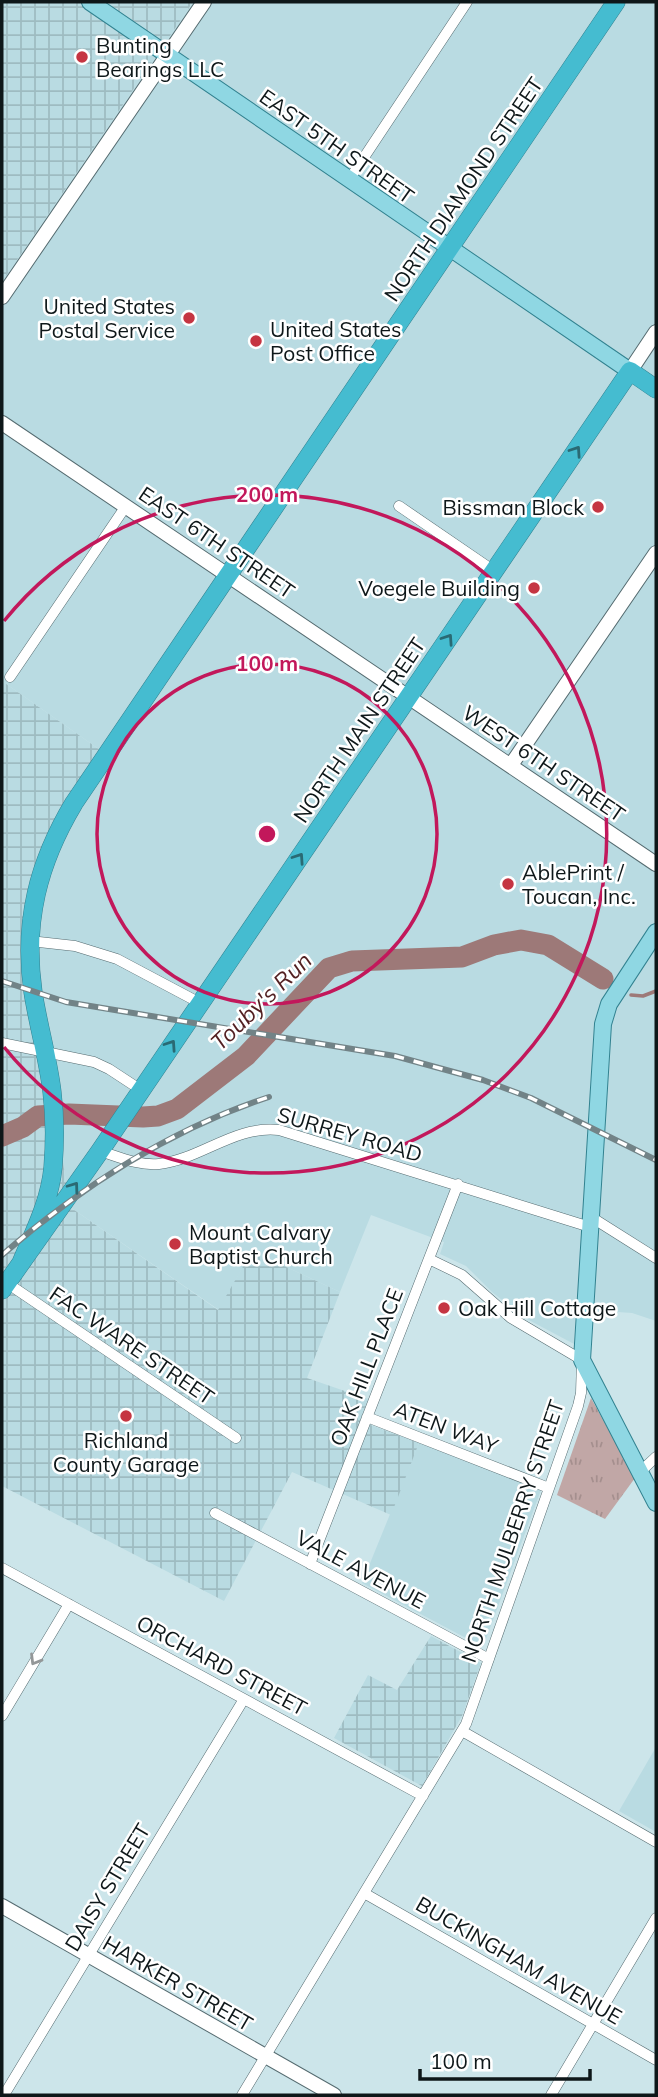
<svg xmlns="http://www.w3.org/2000/svg" width="658" height="2097" viewBox="0 0 658 2097" font-family="Mulish,sans-serif">
	<defs>
		<pattern id="industrial-grid" width="8" height="8" patternUnits="userSpaceOnUse" patternTransform="scale(1.75)"><rect width="8" height="8" fill="#b9dbe2"/><path d="M0 4h8M4 0v8" fill="none" stroke="#9ebbc1"/></pattern>
		<pattern id="park-tufts" width="24" height="20" patternUnits="userSpaceOnUse" patternTransform="scale(1.75)"><rect width="24" height="20" fill="#c1a7a6"/><path d="M3 7l-1-3M5 7V3M7 7l1-3M15 17l-1-3M17 17v-4M19 17l1-3" fill="none" stroke="#a58f8e"/></pattern>
	</defs>
	<rect width="100%" height="100%" fill="#cce5ea"/>
	<path fill="#b9dbe2" d="M193,2H656V1321L632,1313L576,1309L574,1344L525,1318L492,1292L466,1266L440,1254L444,1242L371,1215L340,1292L252,1251L219,1310L70,1207L33,970L36,903L53,848L110,757L2,681V282Z
		M419,1443L541,1490L483,1647L362,1583Z
		M656,1747V1832L619,1811Z"/>
	<path fill="url(#industrial-grid)" d="M2,2H193L2,282Z
		M2,681L110,757L72,812L36,903L33,970L70,1207L218,1310L252,1251L340,1292L307,1378L368,1399L360,1421L419,1443L391,1515L292,1472L224,1601L2,1486Z
		M431,1636L481,1663L462,1716L422,1786L334,1738L368,1675L397,1690Z"/>
	<path fill="url(#park-tufts)" d="M591,1398L635,1478L605,1519L557,1495Z"/>
	<g fill="none" stroke-linecap="round" stroke-linejoin="round">
		<path stroke="#9d7978" stroke-width="3.5" d="M631,995L643,996L656,991"/>
		<path stroke="#9d7978" stroke-width="21" d="M2,1136L23,1127L38,1116L69,1114L143,1117L158,1116L177,1109L246,1056L329,968L352,961L462,957L494,945L521,940L548,945L603,979"/>
		<defs>
			<path id="street" d="M349,180L467,2
				M399,506L494,571
				M10,677L126,506
				M30,941L75,946L117,959L200,1003
				M2,1043L94,1062L109,1069L141,1090
				M100,1151C119,1157 139,1166 159,1164C201,1159 235,1125 279,1130L590,1227
				M591,1217L656,1258
				M7,1283L236,1438
				M367,1417L549,1488
				M640,1472L656,1457
				M215,1513L489,1659
				M310,1564L458,1184
				M2,1568L423,1796
				M2,1716L69,1604
				M462,1731L656,1842
				M364,1893L656,2060
				M4,2095L244,1699
				M242,2095L466,1724L578,1406L581,1393L582,1360L511,1318L462,1275L429,1259
				M551,2095L656,1918"/>
			<path id="secondary" d="M2,297L204,2
				M630,371L656,332
				M2,423L656,864
				M511,765L656,553
				M2,1906L334,2095"/>
			<path id="primary" d="M90,2L630,371
				M656,932L609,1004L603,1024L582,1360L656,1503"/>
			<path id="highway" d="M21,1263C34,1232 50,1201 53,1167C55,1142 55,1116 52,1092C48,1058 38,1025 33,992C23,922 38,863 74,803L616,2
				M2,1290L100,1151L630,371L656,389"/>
		</defs>
		<use href="#street" stroke="#556b70" stroke-width="11"/>
		<use href="#secondary" stroke="#556b70" stroke-width="16"/>
		<use href="#primary" stroke="#328290" stroke-width="18"/>
		<use href="#highway" stroke="#328290" stroke-width="19"/>
		<use href="#street" stroke="#fff" stroke-width="10"/>
		<use href="#secondary" stroke="#fff" stroke-width="14"/>
		<use href="#primary" stroke="#8fd7e3" stroke-width="16"/>
		<use href="#highway" stroke="#45bcd0" stroke-width="18"/>
		<defs>
			<path id="rail" d="M2,981L66,1002L395,1056L483,1080L531,1098L656,1160
				M2,1255C81,1187 168,1130 269,1097"/>
		</defs>
		<use href="#rail" stroke="#728387" stroke-width="6"/>
		<use href="#rail" stroke="#fff" stroke-width="3.5" stroke-dasharray="10" stroke-linecap="butt"/>
	</g>
	<defs><path id="oneway-chevron" d="M-2-3.5L2.5 0L-2 3.5" fill="none" stroke-width="1.6" stroke-linecap="round" stroke-linejoin="round" transform="scale(1.75)"/></defs>
	<g stroke="#2a6a74">
		<use href="#oneway-chevron" transform="translate(576 451) rotate(-56)"/>
		<use href="#oneway-chevron" transform="translate(448 639) rotate(-56)"/>
		<use href="#oneway-chevron" transform="translate(299 858) rotate(-56)"/>
		<use href="#oneway-chevron" transform="translate(171 1045) rotate(-56)"/>
		<use href="#oneway-chevron" transform="translate(74 1187) rotate(-54)"/>
	</g>
	<use stroke="#939798" href="#oneway-chevron" transform="translate(35 1660) rotate(121)"/>
	<g fill="none" stroke="#c2185b" stroke-width="3.5">
		<circle cx="267" cy="834" r="170"/>
		<path d="M4 621A339 339 0 1 1 4 1047"/>
	</g>
	<g fill="#c53542" stroke="#fff" stroke-width="2.5">
		<circle cx="82" cy="57" r="7"/>
		<circle cx="189" cy="318" r="7"/>
		<circle cx="256" cy="341" r="7"/>
		<circle cx="598" cy="507" r="7"/>
		<circle cx="534" cy="588" r="7"/>
		<circle cx="508" cy="884" r="7"/>
		<circle cx="175" cy="1244" r="7"/>
		<circle cx="444" cy="1308" r="7"/>
		<circle cx="126" cy="1416" r="7"/>
	</g>
	<g text-anchor="middle" dominant-baseline="central" stroke-width="5" stroke-linejoin="round" paint-order="stroke">
		<g font-size="21" fill="#0e1719" stroke="#fff" text-anchor="start">
			<text x="96" y="45">Bunting<tspan x="96" dy="24">Bearings LLC</tspan></text>
			<text x="175" y="306" text-anchor="end">United States<tspan x="175" dy="24">Postal Service</tspan></text>
			<text x="270" y="329">United States<tspan x="270" dy="24">Post Office</tspan></text>
			<text x="584" y="507" text-anchor="end">Bissman Block</text>
			<text x="520" y="588" text-anchor="end">Voegele Building</text>
			<text x="522" y="872">AblePrint /<tspan x="522" dy="24">Toucan, Inc.</tspan></text>
			<text x="189" y="1232">Mount Calvary<tspan x="189" dy="24">Baptist Church</tspan></text>
			<text x="458" y="1308">Oak Hill Cottage</text>
			<text x="126" y="1440" text-anchor="middle">Richland<tspan x="126" dy="24">County Garage</tspan></text>
		</g>
		<g font-size="21" fill="#0e1719" stroke="#fff">
			<text transform="translate(337 146) rotate(35)">EAST 5TH STREET</text>
			<text transform="translate(463 189) rotate(-56)">NORTH DIAMOND STREET</text>
			<text transform="translate(217 542) rotate(34)">EAST 6TH STREET</text>
			<text transform="translate(359 730) rotate(-56)">NORTH MAIN STREET</text>
			<text transform="translate(544 763) rotate(34)">WEST 6TH STREET</text>
			<text transform="translate(350 1134) rotate(16)">SURREY ROAD</text>
			<text transform="translate(132 1345) rotate(34)">FAC WARE STREET</text>
			<text transform="translate(366 1367) rotate(-69)">OAK HILL PLACE</text>
			<text transform="translate(446 1427) rotate(21)">ATEN WAY</text>
			<text transform="translate(512 1531) rotate(-71)">NORTH MULBERRY STREET</text>
			<text transform="translate(361 1569) rotate(28)">VALE AVENUE</text>
			<text transform="translate(222 1665) rotate(28)">ORCHARD STREET</text>
			<text transform="translate(107 1887) rotate(-59)">DAISY STREET</text>
			<text transform="translate(519 1960) rotate(30)">BUCKINGHAM AVENUE</text>
			<text transform="translate(178 1983) rotate(30)">HARKER STREET</text>
		</g>
		<g font-size="23" font-style="italic" fill="#511f21" stroke="#fff">
			<text transform="translate(261 1001) rotate(-44)">Touby's Run</text>
		</g>
	</g>
	<circle cx="267" cy="834" r="10" fill="#c2185b" stroke="#fff" stroke-width="3.5"/>
	<g font-size="21" text-anchor="middle" font-weight="bold" fill="#c2185b" stroke="#fff" stroke-width="5" stroke-linejoin="round" paint-order="stroke">
		<text x="267" y="502">200 m</text>
		<text x="267" y="671">100 m</text>
	</g>
	<rect width="658" height="2097" fill="none" stroke="#0e1719" stroke-width="7"/>
	<path d="M420 2069v10h170v-10" fill="none" stroke="#0e1719" stroke-width="3.5"/>
	<text x="430" y="2069" font-size="21" fill="#0e1719" stroke="#ffffff" stroke-width="5" paint-order="stroke">100 m</text>
</svg>
